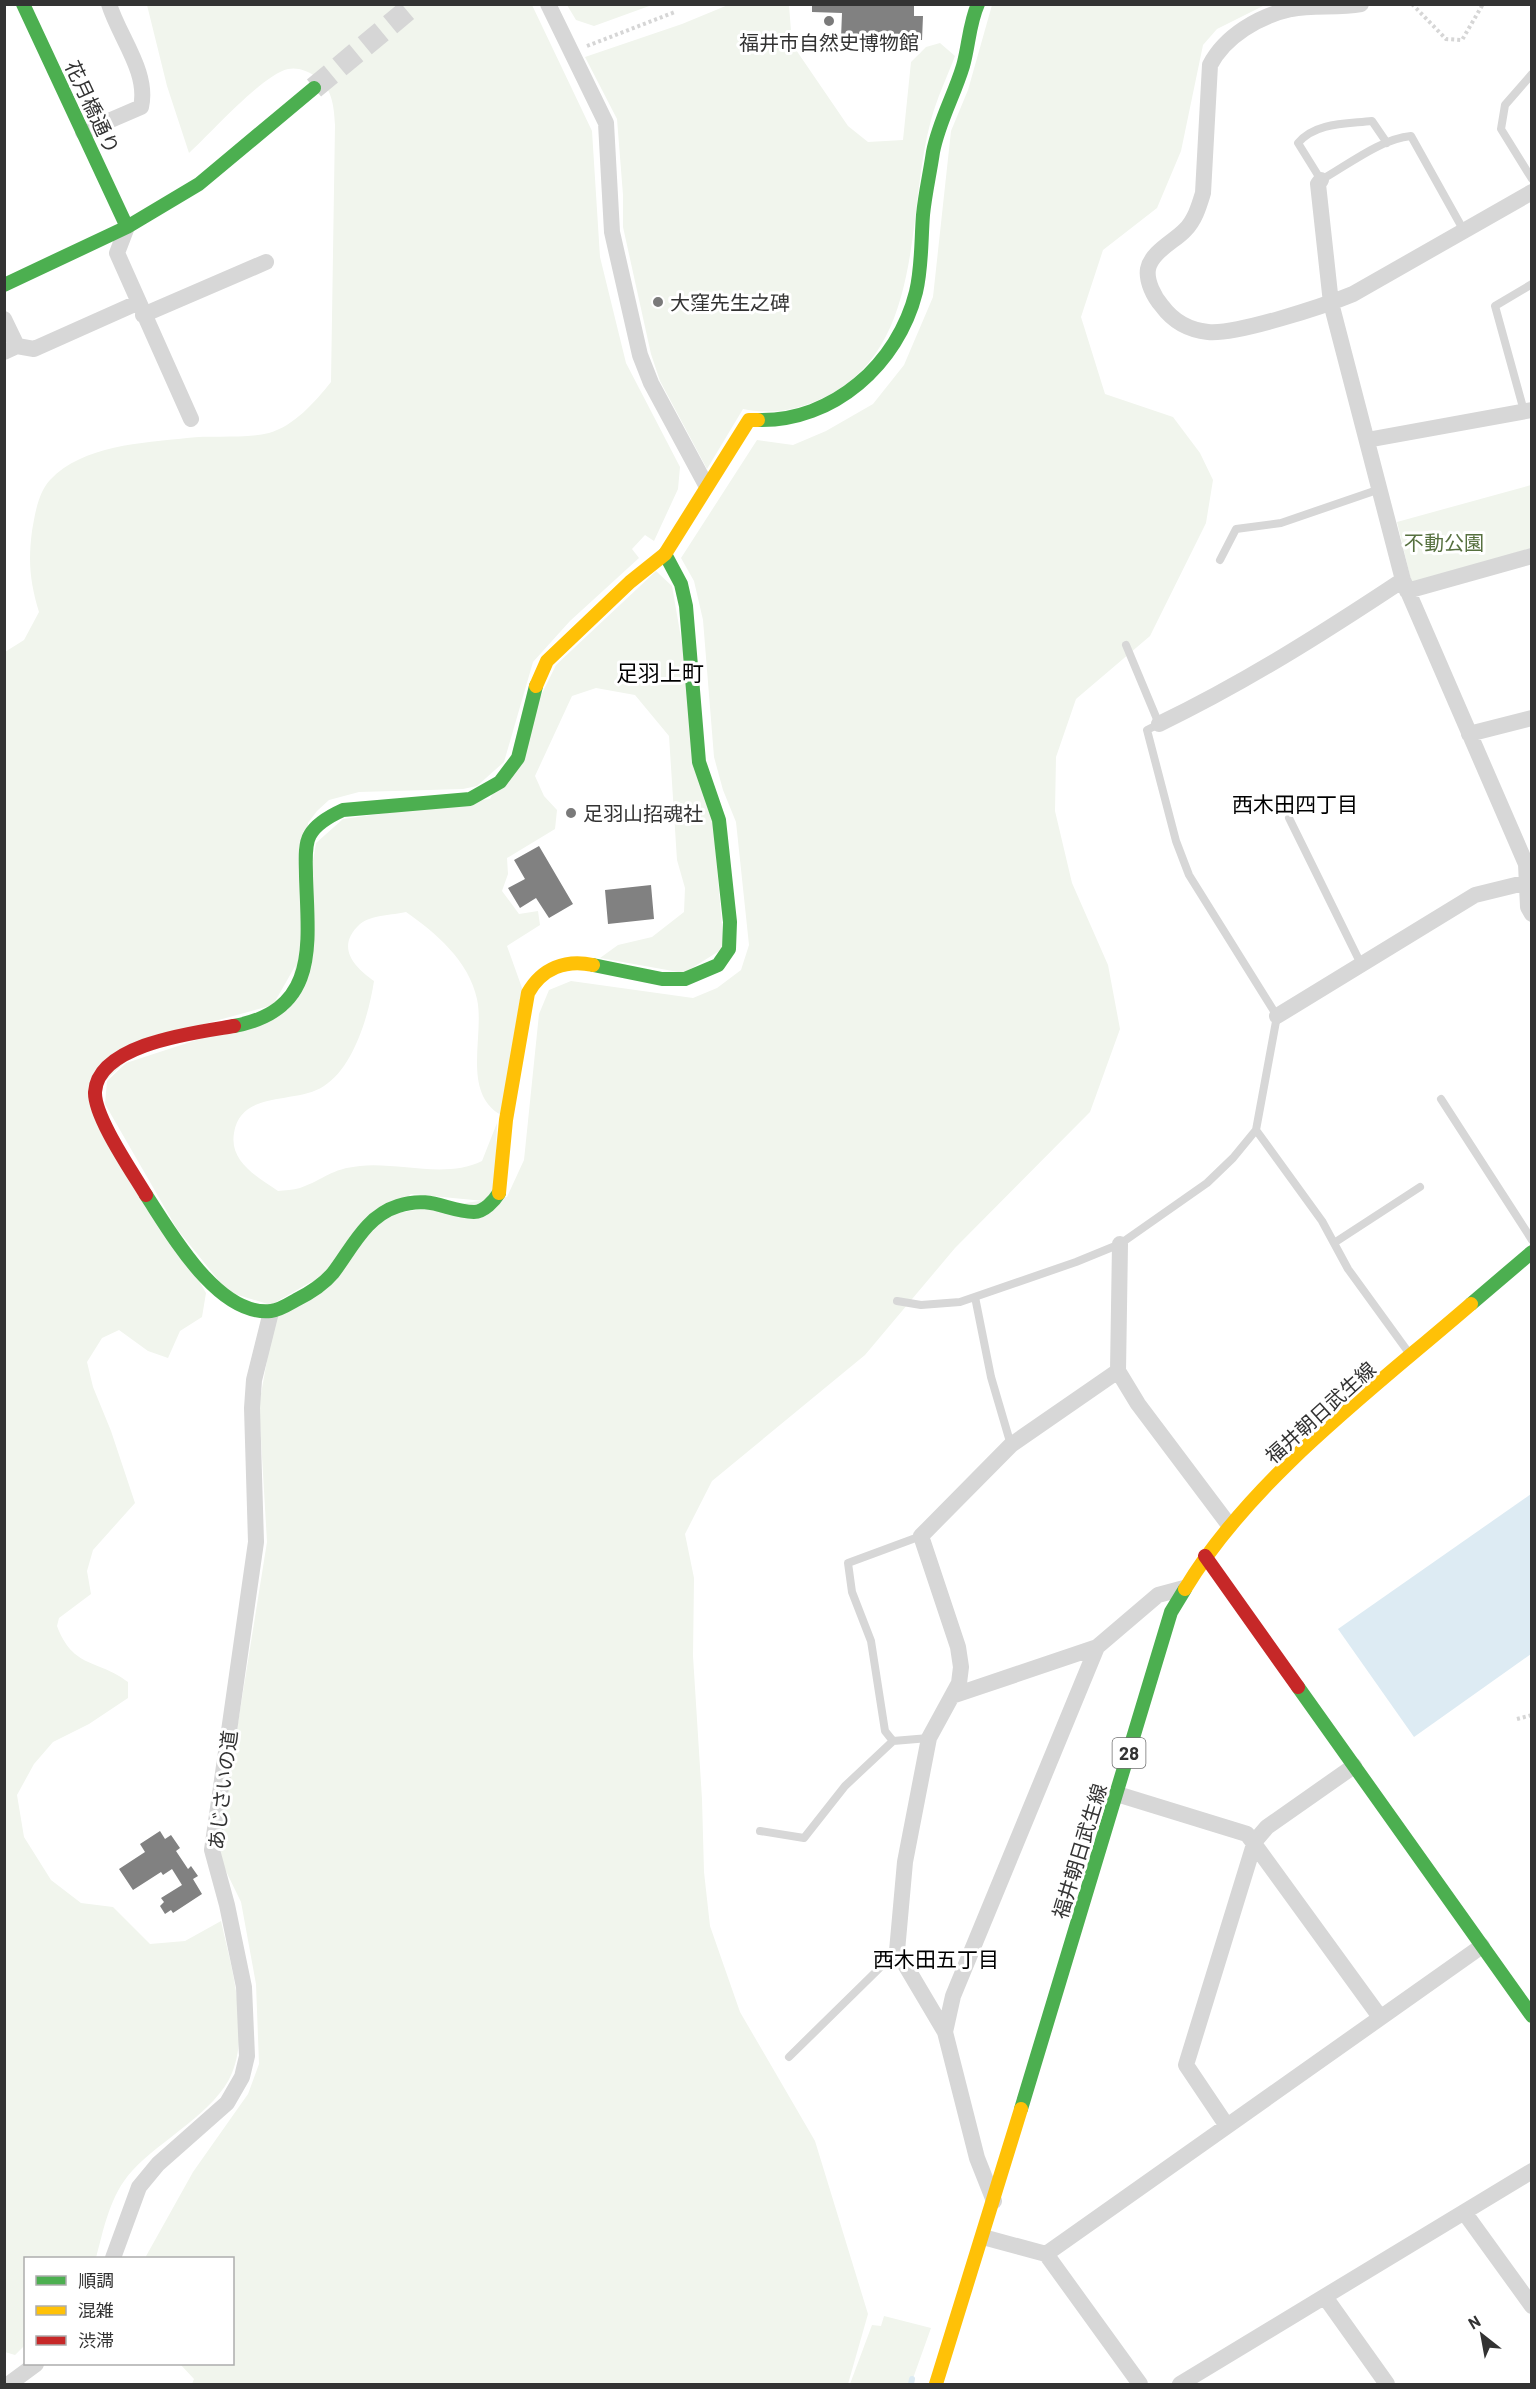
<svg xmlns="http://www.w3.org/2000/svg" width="1536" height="2389" viewBox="0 0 1536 2389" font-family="Barlow,'Noto Sans JP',sans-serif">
	<rect width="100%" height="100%" fill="#fff"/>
	<path fill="#f1f5ed" d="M147,5H532L592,131L600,257L626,363L680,467L678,489L654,541L645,535L632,549L639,558L570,621L533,662L504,762L477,786L463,789L359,792L329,800L317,811L308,823L302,954L273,1005L150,1039L91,1094L206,1293L202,1317L180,1331L168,1358L148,1351L119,1330L102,1338L87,1362L93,1387L111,1431L135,1503L93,1550L87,1571L91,1594L59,1618L57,1626C73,1669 98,1659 128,1682V1698L89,1724L53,1742L34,1764L17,1795L24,1837L51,1880L81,1903L113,1907L150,1944L185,1941L221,1921C231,1966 250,2029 232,2073C216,2112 160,2140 132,2171C110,2195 104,2228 96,2258H26L25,2345L15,2355L5,2352V652L24,640L39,612C30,582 28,562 32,531C35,514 38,493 50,480C83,445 142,443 187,438C212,435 245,439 269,433C294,426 315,402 331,382L335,125C334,106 332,86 315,76C307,71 298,67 288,69C262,75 211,133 189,153L167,86Z
		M567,5H652L594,26L576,20Z
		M728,5H789L792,44L848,126L868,142L903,140L911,62L926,47L940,43L955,56C947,77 937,98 931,120C906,210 926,346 827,396C799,410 774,415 743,409L707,469L660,381L651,354L623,227V195L617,119L585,57L682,24Z
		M992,5H1265L1217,29L1203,45L1181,151L1157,208L1103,250L1081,317L1105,394L1173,417L1200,453L1213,480L1206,523L1150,636L1076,699L1056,757L1055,811L1072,883L1108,965L1120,1029L1090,1112L955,1248L865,1355L712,1481L685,1534L694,1578L693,1656L702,1799L704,1872L710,1926L740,2012L815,2141L868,2314L848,2384H192L194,2379L180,2364H232V2258H145L193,2172L248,2094L259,2064L256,1984L241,1902L223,1865L219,1842L267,1542L259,1405L275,1316L362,1235L396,1213L507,1197L524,1160L539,1014L549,990L571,981L693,998L717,988L741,970L749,945L736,822L723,790L714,757L703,620L694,581L681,558L757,440L793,445L826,431L873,404L904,365L933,297L951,131L968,90Z
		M1531,485V550L1412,584L1397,522Z
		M656,571L672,586L713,822L724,948L684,973L600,958L618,945L652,937L684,912L685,888L677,860L669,736L635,695L596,688L572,696L535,776L544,796L557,810L555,829L507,858L508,874L502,891L519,914L538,911L540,925L507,946L522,988L501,1115C461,1092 485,1035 477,999C469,961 436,933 406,912C393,915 371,915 360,924C335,947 354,967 374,981C369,1014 354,1067 324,1086C296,1105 241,1089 234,1133C229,1162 258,1177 278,1191C285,1190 293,1190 300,1188C325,1179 330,1169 360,1166C399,1162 446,1179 482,1161L497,1123L495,1187L484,1201L411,1194L316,1279L271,1305L228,1292L177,1229L105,1104L107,1081L126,1063L288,1010L316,843L343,819L490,799L556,665Z
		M884,2316L931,2328L911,2384H850L872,2325L881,2326Z"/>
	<path fill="#ddebf3" d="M1531,1494V1654L1414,1737L1338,1629Z"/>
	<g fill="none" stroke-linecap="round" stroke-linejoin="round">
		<path stroke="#ddebf3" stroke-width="6" d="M911,2384L912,2379"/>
	</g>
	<path fill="#818181" d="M812,4H914V16H923L922,40L841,38L842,13L812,12Z
		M539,846L573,904L549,918L536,898L520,908L508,888L525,879L514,860Z
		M651,885L654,919L608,924L605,890Z
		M160,1831L165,1839L171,1835L180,1848L176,1851L188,1869L191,1866L198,1876L193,1879L202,1894L173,1913L171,1910L165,1914L160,1906L164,1902L161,1898L182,1885L172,1869L163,1875L161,1872L133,1890L119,1869L145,1852L140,1844Z"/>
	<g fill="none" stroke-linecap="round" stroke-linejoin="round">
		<path stroke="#d6d6d6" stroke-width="22" stroke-dasharray="22 11" stroke-linecap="butt" d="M314,88L415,4"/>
		<path stroke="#d6d6d6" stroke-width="4" stroke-dasharray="3 3" stroke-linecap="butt" d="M1412,4L1446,39L1462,40L1483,4
			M587,46L675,12
			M1517,1719L1532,1715"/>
		<path stroke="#d7d7d7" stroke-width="8" d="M1532,74L1505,105L1501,129L1532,179
			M1387,143L1372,121C1347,124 1316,122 1298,143L1321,180C1348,165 1380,139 1411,136L1464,231
			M1524,411L1495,306L1532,284
			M1220,560L1236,529L1281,523L1380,489
			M1289,818L1361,964
			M1441,1099L1532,1240
			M1256,1130L1322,1221L1348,1269L1409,1353
			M1334,1243L1420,1187
			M975,1297L991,1377L1011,1445
			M897,1301L921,1305L960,1302L1076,1262L1120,1244L1207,1183L1233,1158L1256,1130L1277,1016L1189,875L1176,841L1147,730L1159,724L1126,645
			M921,1536L848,1563L852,1592L871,1641L885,1731L893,1741L929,1738
			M760,1831L804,1838L845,1786L893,1741
			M789,2057L897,1951"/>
		<path stroke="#d7d7d7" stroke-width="16" d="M548,4L606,123L612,232L640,355L651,383L706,485
			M1361,4C1338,8 1314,5 1291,9C1259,16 1225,36 1210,65L1203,193C1199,206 1195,220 1185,230C1175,241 1151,252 1148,269C1146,281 1154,297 1162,306C1173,321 1189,330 1208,332C1236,335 1324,306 1353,294L1532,192
			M83,132L141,107C149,72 119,37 109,4
			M1321,180L1318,184L1331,303L1403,580L1526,864L1528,907L1532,914
			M127,227L117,253L191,419
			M143,315L266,262
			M4,319L17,346
			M4,352L17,346L34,349L137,303
			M1367,440L1532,410
			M1407,591L1532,556
			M1159,724C1246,682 1323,633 1403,580
			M1469,734L1532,718
			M1277,1016L1475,895L1528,882
			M1120,1244L1118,1371L1138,1404L1229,1525
			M952,1696L1097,1647
			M1117,1794L1247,1834L1380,2017
			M945,2032L897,1951L905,1862L929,1738L959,1683L961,1667L958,1647L921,1536L1011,1445L1118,1371
			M1227,2126L1186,2065L1255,1841L1267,1827L1354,1766
			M994,2201L977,2158L945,2032L953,1996L1097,1647L1158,1595L1184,1588
			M1464,2212L1532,2306
			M983,2237L1046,2254L1482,1946
			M1046,2254L1140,2384
			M113,2258L139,2187L158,2164L227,2103L242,2077L247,2056L244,1987L227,1905L212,1850L256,1542L252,1408L254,1380L271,1312
			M1325,2297L1387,2384
			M9,2384L36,2364
			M1180,2384L1532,2171"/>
		<path stroke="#4caf50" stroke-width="14" d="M23,4L127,227
			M4,285L127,227L199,184L314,88
			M758,420C833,422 898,364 916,292C922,267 921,241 923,215C925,194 930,173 933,152C939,121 954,96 963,66C969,45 969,24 978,4
			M593,965L662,979H685L718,965L729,949L730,922L719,820L699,762L686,606L681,584L665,554
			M234,1026C320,1010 308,944 306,876C306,864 304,845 310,835C316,824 332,815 343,810L470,799L500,782L518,758L536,686
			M146,1195C171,1233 218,1317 271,1311C280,1310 289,1304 296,1300C310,1293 323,1285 333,1273C352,1248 366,1216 398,1206C431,1195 446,1211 474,1212C484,1212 494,1201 499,1193
			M1471,1304L1532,1252
			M1298,1687L1532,2016
			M1021,2109L1171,1612L1185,1589"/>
		<path stroke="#ffc107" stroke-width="14" d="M536,686L547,661L630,582L665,554L749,420H758
			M499,1193L506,1120L528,993C542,968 566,959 593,965
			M1185,1589C1251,1479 1374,1388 1471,1304
			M936,2384L1021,2109"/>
		<path stroke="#c62828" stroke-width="14" d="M146,1195C133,1173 94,1117 95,1092C98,1043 199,1032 234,1026
			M1205,1556L1298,1687"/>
	</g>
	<g fill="#7a7a7a" stroke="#fff" stroke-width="2">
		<circle cx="829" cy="21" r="6"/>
		<circle cx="658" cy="302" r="6"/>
		<circle cx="571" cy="813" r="6"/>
	</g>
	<g text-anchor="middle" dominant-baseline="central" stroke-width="6" stroke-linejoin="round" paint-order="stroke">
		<rect fill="#fff" stroke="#707070" stroke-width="1.5" x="1112.5" y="1738" width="33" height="30" rx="4.5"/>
		<g font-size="18" font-weight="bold" fill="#333">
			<text x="1129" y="1753">28</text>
		</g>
		<g font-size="20" fill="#333" stroke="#fff" text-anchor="start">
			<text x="829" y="42" text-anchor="middle">福井市自然史博物館</text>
			<text x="670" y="302">大窪先生之碑</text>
			<text x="583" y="813">足羽山招魂社</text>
		</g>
		<g font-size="20" fill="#333" stroke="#fff">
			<text transform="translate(93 107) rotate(65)">花月橋通り</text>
			<text transform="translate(1320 1412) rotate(-42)">福井朝日武生線</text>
			<text transform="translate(222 1790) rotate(-83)">あじさいの道</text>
			<text transform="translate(1079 1851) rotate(-73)">福井朝日武生線</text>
		</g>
		<g font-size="20" fill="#56703f" stroke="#fff">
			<text x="1444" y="542">不動公園</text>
		</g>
		<g font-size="21" fill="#000" stroke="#fff">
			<text x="1295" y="803">西木田四丁目</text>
			<text x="936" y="1958">西木田五丁目</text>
		</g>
		<g font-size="22" fill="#000" stroke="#fff">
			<text x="660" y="672">足羽上町</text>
		</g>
	</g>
	<rect width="1536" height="2389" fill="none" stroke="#333333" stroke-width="12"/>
	<rect x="24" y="2257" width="210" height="108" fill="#ffffff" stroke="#adadad" stroke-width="1.5"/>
	<rect x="36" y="2276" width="30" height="9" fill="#4caf50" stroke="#adadad" stroke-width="1.5"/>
	<text x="78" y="2287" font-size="18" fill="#333333">順調</text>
	<rect x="36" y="2306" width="30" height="9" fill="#ffc107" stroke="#adadad" stroke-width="1.5"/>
	<text x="78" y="2317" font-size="18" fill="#333333">混雑</text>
	<rect x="36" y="2336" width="30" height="9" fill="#c62828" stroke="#adadad" stroke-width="1.5"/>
	<text x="78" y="2347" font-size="18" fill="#333333">渋滞</text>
	<g transform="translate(1482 2335) rotate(329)" stroke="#ffffff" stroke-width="4.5" paint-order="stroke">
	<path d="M0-4.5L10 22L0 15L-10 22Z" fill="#333333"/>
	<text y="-9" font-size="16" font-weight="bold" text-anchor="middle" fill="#333333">N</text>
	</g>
</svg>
